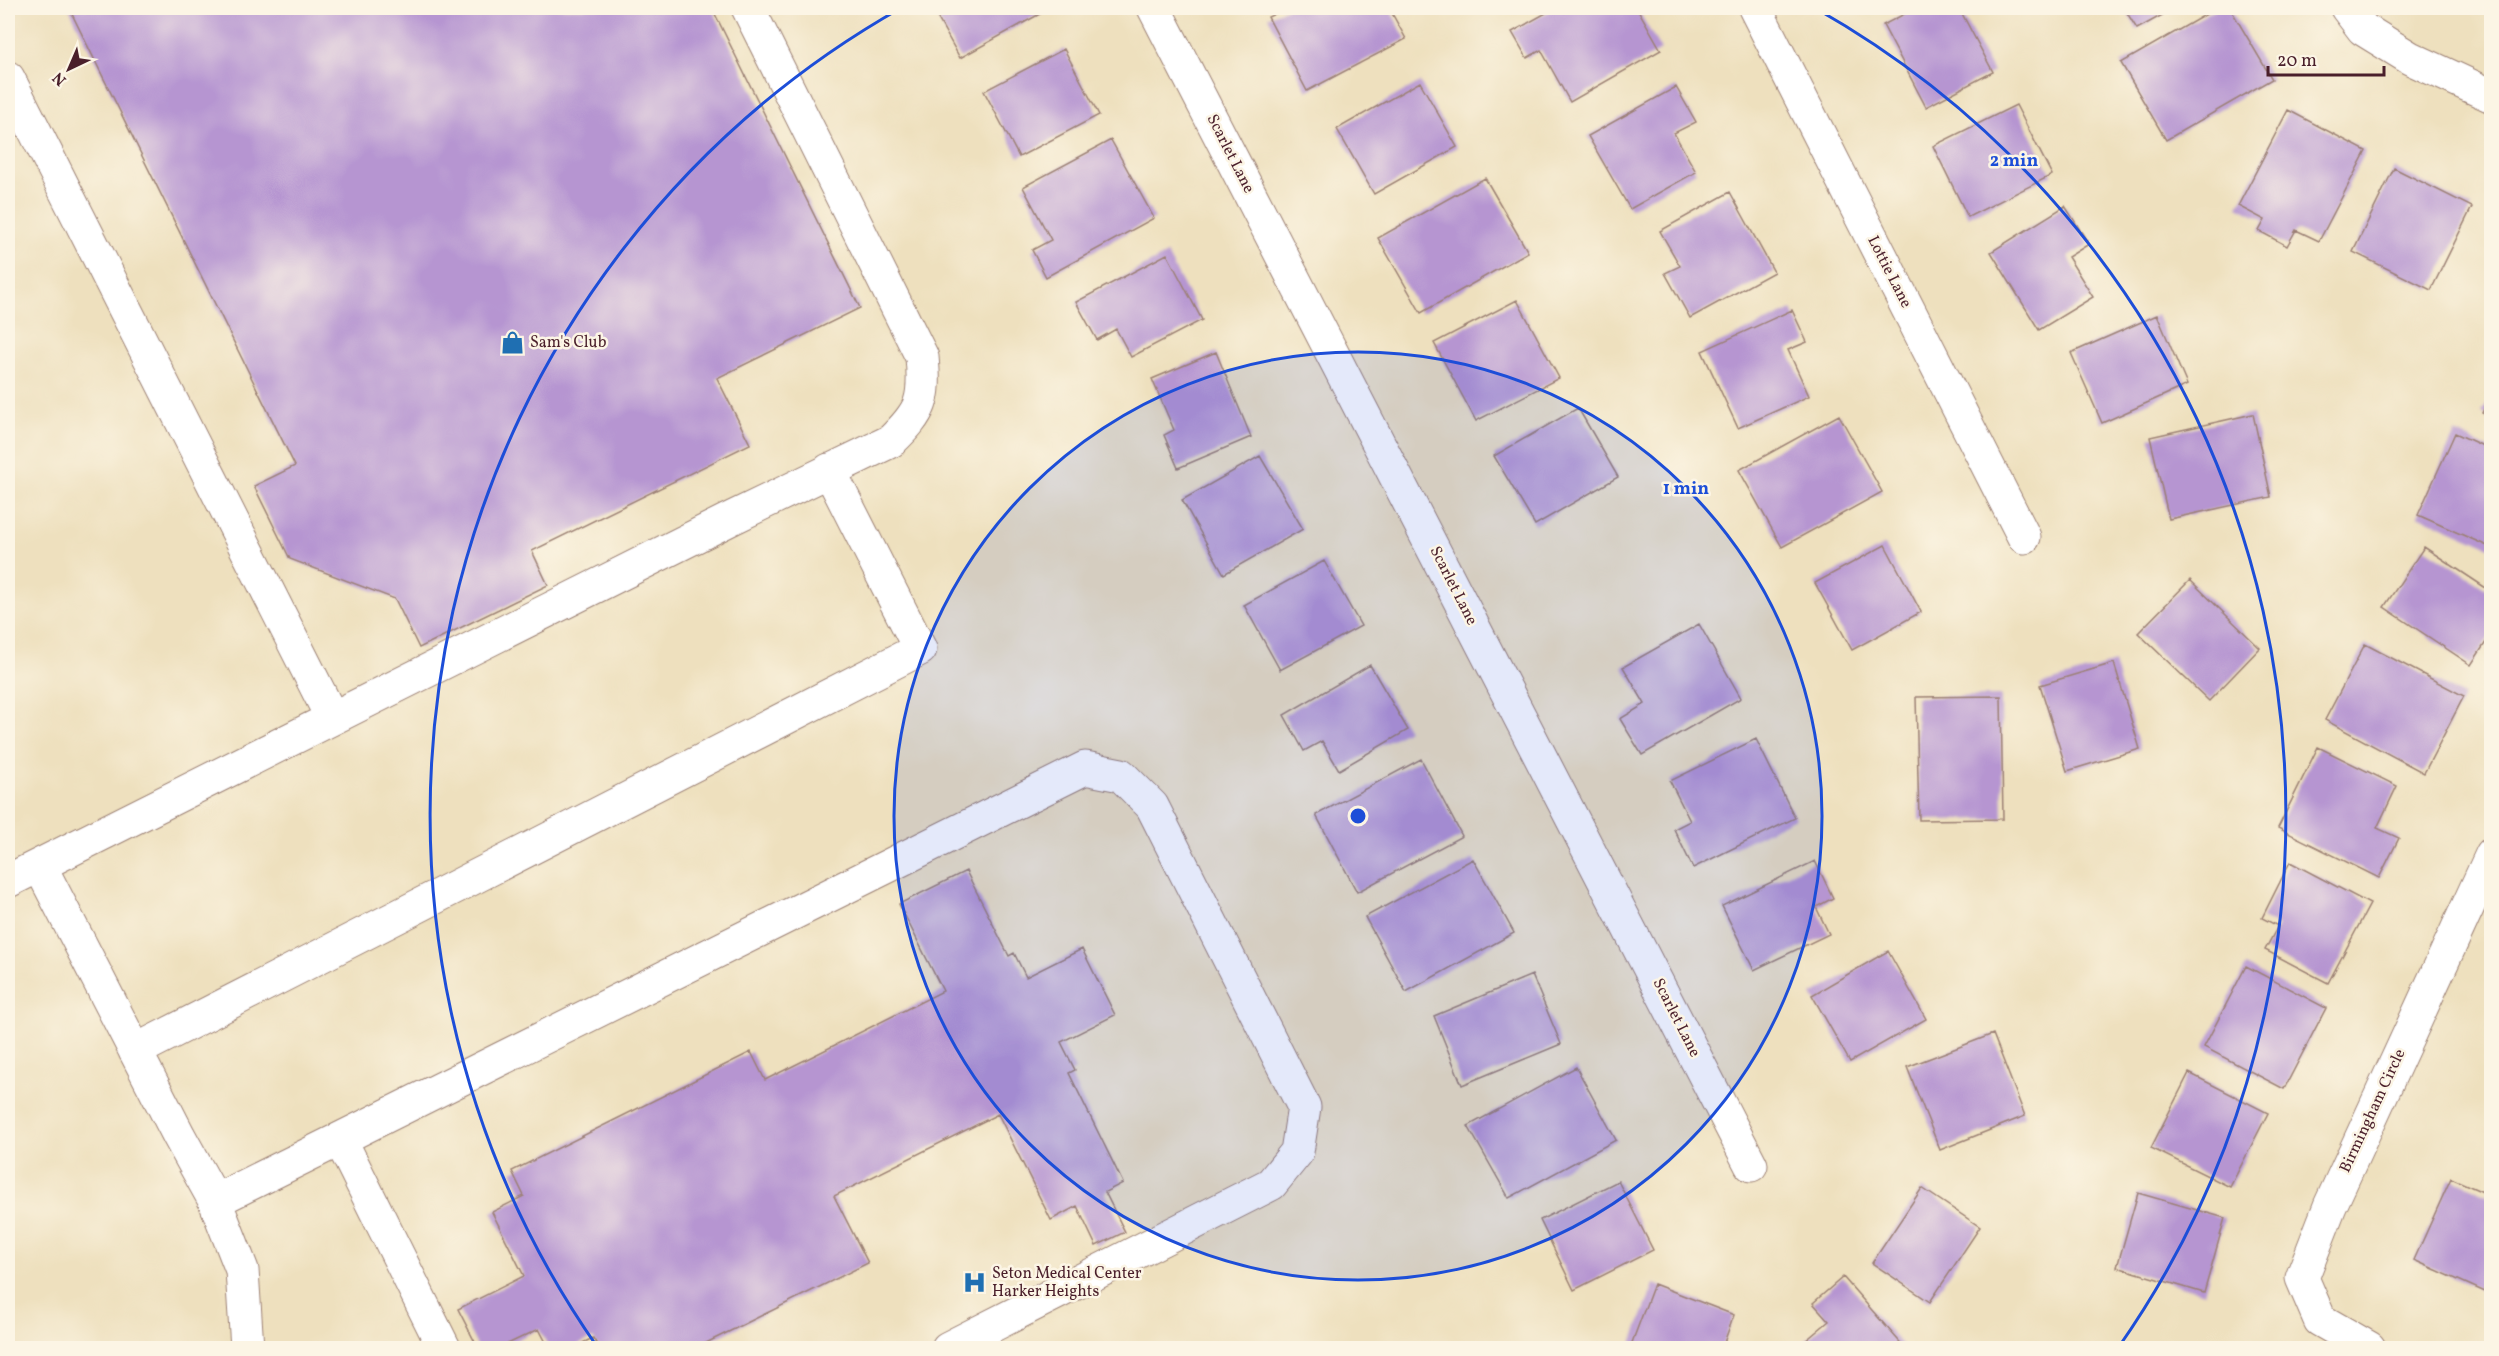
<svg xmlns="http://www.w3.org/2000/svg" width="2499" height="1356" viewBox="0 0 2499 1356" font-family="Vollkorn,serif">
	<rect width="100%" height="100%" fill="#fcf5e5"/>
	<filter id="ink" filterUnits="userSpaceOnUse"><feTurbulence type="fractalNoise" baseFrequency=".0167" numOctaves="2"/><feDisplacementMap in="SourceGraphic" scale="12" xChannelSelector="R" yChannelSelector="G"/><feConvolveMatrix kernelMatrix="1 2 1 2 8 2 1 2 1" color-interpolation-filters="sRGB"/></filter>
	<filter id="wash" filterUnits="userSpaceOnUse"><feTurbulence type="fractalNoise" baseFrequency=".008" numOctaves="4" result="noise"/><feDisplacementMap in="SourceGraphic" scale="24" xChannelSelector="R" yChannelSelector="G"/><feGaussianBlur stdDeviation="1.35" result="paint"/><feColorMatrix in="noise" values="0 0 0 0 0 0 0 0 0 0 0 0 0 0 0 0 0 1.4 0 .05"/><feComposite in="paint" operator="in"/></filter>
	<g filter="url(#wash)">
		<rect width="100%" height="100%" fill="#eee0be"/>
		<g id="blocks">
			<path fill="#b695d1" d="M69,8H712L860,308L717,378L750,444L532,551L548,585L419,648L395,599L290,559L254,486L295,466Z
				M932,8H1045L1047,10L960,58Z
				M1287,8H1389L1406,39L1307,91L1268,17Z
				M1555,8H1637L1661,50L1570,102L1541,50L1527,58L1512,32Z
				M1916,8H1959L1993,72L1926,107L1883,25Z
				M2124,8H2175L2137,29Z
				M2217,8H2230L2272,79L2166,140L2121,63Z
				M1064,49L1099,115L1019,157L984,91Z
				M1420,82L1457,147L1374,194L1337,129Z
				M1676,87L1696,122L1674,133L1696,172L1630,209L1588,136Z
				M2016,105L2052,175L1968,217L1933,146Z
				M2288,110L2366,151L2319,241L2296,230L2287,246L2259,231L2265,220L2238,206Z
				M1111,140L1154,218L1046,277L1032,250L1051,240L1023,187Z
				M2394,168L2472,207L2431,290L2353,252Z
				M1485,178L1528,252L1421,313L1378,238Z
				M1730,192L1774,272L1690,318L1665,273L1680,266L1660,231Z
				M2065,206L2089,244L2068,257L2093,297L2039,330L1991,252Z
				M1167,254L1202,320L1131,357L1116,329L1097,340L1076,302Z
				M1517,300L1559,378L1476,421L1434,343Z
				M1792,310L1807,342L1788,350L1809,396L1738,428L1702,351Z
				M2157,315L2187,385L2102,423L2071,353Z
				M1216,352L1251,437L1178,468L1164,435L1174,430L1152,379Z
				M2492,394V418L2482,413Z
				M1578,408L1618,477L1535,525L1494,456Z
				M2253,414L2271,497L2169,519L2150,437Z
				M1839,415L1882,492L1782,547L1739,470Z
				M2455,433L2492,450V548L2418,515Z
				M1260,456L1303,529L1224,574L1182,500Z
				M1885,545L1921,612L1852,650L1815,583Z
				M2424,547L2492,592V633L2471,665L2384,607Z
				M1324,561L1361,626L1280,670L1244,605Z
				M2190,580L2260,648L2209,701L2138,633Z
				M1699,624L1741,698L1642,755L1620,719L1645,704L1623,667Z
				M2365,644L2464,696L2424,773L2325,720Z
				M2114,663L2140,749L2067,771L2040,685Z
				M1370,665L1408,730L1339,770L1322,741L1304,751L1284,715Z
				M2001,696L2003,819L1919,820L1916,697Z
				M1756,739L1795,818L1693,868L1674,829L1690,821L1670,781Z
				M2318,747L2397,786L2377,828L2399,838L2379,878L2278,828Z
				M1421,759L1462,836L1357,892L1316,815Z
				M1473,859L1514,933L1406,992L1365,917Z
				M1815,861L1833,898L1816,907L1829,934L1754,970L1722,906Z
				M2290,862L2370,904L2328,983L2265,950L2278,926L2262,918Z
				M966,871L1009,956L1014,953L1026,977L1082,949L1115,1015L1061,1042L1075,1070L1069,1073L1123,1183L1105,1192L1125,1232L1096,1246L1077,1206L1051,1220L998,1114L834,1196L868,1263L696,1348H599L593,1338L572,1348H549L539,1329L499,1348H478L458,1309L524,1276L492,1212L524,1196L512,1171L751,1052L765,1080L943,991L899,904Z
				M1888,951L1926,1019L1850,1062L1812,995Z
				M2246,966L2326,1008L2284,1089L2204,1047Z
				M1532,975L1561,1044L1462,1085L1434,1016Z
				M1993,1034L2025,1116L1940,1150L1907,1067Z
				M1576,1067L1616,1140L1509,1198L1468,1126Z
				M2189,1073L2268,1113L2230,1187L2151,1148Z
				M2451,1178L2492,1196V1276L2485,1292L2414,1260Z
				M1618,1181L1653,1250L1574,1290L1540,1220Z
				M1922,1188L1980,1227L1930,1302L1872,1263Z
				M2138,1193L2225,1218L2204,1293L2117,1267Z
				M1843,1277L1905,1348H1797L1829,1321L1813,1303Z
				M1654,1284L1734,1315L1722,1348H1630Z"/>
		</g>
	</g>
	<g filter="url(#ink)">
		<use href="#blocks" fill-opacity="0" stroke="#9c8074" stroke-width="1.5"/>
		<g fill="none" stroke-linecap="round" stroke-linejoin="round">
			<defs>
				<path id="minor" d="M1154,8L1751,1165
					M1755,8L2024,537
					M2347,8L2363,29L2410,58L2492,96
					M8,78L332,718
					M40,866L179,1136L215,1201L340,1139L444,1348
					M8,881L732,518L891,441C922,411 926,400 922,357L748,8
					M135,1051L920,649L829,470
					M340,1139L1085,768L1121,775L1152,806L1304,1107L1297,1152L1271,1184L948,1348
					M215,1201L242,1270L247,1348
					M2369,1348L2320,1320L2302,1278L2330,1206L2492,854"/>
			</defs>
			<use href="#minor" stroke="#9c8074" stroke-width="35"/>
			<use href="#minor" stroke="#fff" stroke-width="33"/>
		</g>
	</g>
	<circle cx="1358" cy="816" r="464" fill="#1d4ed8" fill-opacity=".12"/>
	<g fill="none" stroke="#1d4ed8" stroke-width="3">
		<circle cx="1358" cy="816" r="464"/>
		<path d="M598 1348A928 928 0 0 1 901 8M1815 8A928 928 0 0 1 2118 1348"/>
	</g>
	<defs>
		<symbol id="shop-bare" viewBox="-9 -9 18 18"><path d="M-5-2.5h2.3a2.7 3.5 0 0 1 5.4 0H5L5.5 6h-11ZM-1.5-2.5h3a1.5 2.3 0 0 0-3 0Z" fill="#1f6fb2" stroke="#fcf5e5" stroke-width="2.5" paint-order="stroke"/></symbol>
		<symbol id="hospital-bare" viewBox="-9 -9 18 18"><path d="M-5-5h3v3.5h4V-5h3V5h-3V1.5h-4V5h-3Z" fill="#1f6fb2" stroke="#fcf5e5" stroke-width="2.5" paint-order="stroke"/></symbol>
	</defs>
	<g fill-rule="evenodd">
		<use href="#shop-bare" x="496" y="326" width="33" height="33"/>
		<use href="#hospital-bare" x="958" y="1266" width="33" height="33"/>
	</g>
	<g text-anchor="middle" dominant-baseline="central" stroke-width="5" stroke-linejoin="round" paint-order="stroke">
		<g font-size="16" fill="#4a1f2b" stroke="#fcf5e5">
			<text transform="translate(1230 154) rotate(63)">Scarlet Lane</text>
			<text transform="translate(1889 272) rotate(63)">Lottie Lane</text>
			<text transform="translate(1453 586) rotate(63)">Scarlet Lane</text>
			<text transform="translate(1676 1018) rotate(63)">Scarlet Lane</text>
			<text transform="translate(2373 1111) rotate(-65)">Birmingham Circle</text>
		</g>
		<g font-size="16" fill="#4a1f2b" stroke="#fcf5e5" text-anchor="start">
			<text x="530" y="343">Sam's Club</text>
			<text x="992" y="1274">Seton Medical Center<tspan x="992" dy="18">Harker Heights</tspan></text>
		</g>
	</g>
	<circle cx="1358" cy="816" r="9" fill="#1d4ed8" stroke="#fcf5e5" stroke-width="3"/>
	<g font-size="18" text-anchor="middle" font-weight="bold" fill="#1d4ed8" stroke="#fcf5e5" stroke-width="5" stroke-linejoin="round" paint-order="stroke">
		<text x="2014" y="166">2 min</text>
		<text x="1686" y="494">1 min</text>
	</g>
	<rect width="2499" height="1356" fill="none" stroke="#fcf5e5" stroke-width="30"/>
	<g transform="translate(69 69) rotate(224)" stroke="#fcf5e5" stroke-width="4.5" paint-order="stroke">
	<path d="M0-4.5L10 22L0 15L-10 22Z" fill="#4a1f2b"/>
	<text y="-9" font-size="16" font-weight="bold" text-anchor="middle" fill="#4a1f2b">N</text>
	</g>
	<path d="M2268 66v9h116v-9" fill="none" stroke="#4a1f2b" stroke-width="3"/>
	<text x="2277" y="66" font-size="18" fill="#4a1f2b" stroke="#fcf5e5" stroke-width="4.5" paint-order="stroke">20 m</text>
</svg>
